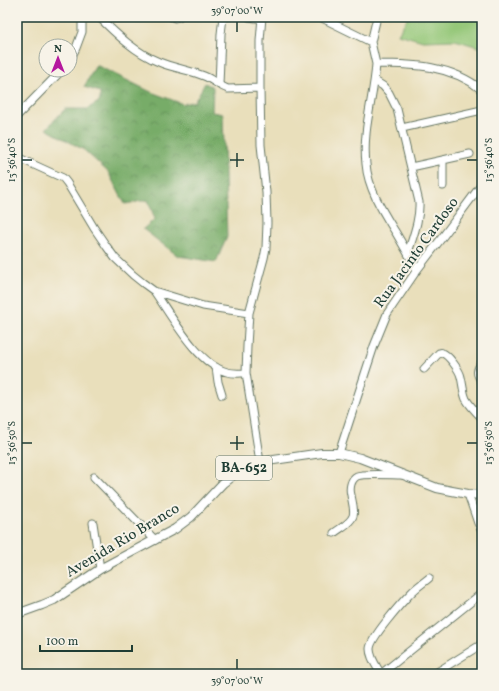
<svg xmlns="http://www.w3.org/2000/svg" width="499" height="691" viewBox="0 0 499 691" font-family="Vollkorn,serif">
	<defs>
		<pattern id="forest-crowns" width="20" height="18" patternUnits="userSpaceOnUse"><rect width="20" height="18" fill="#77ac68"/><path d="M2 6a3 3 0 1 1 6 0M12 15a3 3 0 1 1 6 0" fill="none" stroke="#618d56"/></pattern>
	</defs>
	<rect width="100%" height="100%" fill="#f7f3e8"/>
	<filter id="ink" filterUnits="userSpaceOnUse"><feTurbulence type="fractalNoise" baseFrequency=".025" numOctaves="2"/><feDisplacementMap in="SourceGraphic" scale="8" xChannelSelector="R" yChannelSelector="G"/><feConvolveMatrix kernelMatrix="1 2 1 2 8 2 1 2 1" color-interpolation-filters="sRGB"/></filter>
	<filter id="wash" filterUnits="userSpaceOnUse"><feTurbulence type="fractalNoise" baseFrequency=".012" numOctaves="4" result="noise"/><feDisplacementMap in="SourceGraphic" scale="16" xChannelSelector="R" yChannelSelector="G"/><feGaussianBlur stdDeviation="0.9" result="paint"/><feColorMatrix in="noise" values="0 0 0 0 0 0 0 0 0 0 0 0 0 0 0 0 0 1.4 0 .05"/><feComposite in="paint" operator="in"/></filter>
	<g filter="url(#wash)">
		<rect width="100%" height="100%" fill="#e9dfbb"/>
		<path fill="#94c778" stroke="#5a8256" d="M408,17H479L482,19V48L455,40L423,41L398,34Z"/>
		<path fill="url(#forest-crowns)" stroke="#4b744e" d="M96,65L151,92L183,104L195,101L205,83L213,87L212,112L223,114L227,237L216,262L178,256L143,229L155,219L148,200L125,204L108,172L84,150L46,129L65,109H87L100,101V92L84,87Z"/>
	</g>
	<g filter="url(#ink)">
		<g fill="none" stroke-linecap="round" stroke-linejoin="round">
			<defs>
				<path id="minor" d="M99,17C116,34 136,53 159,62C173,68 189,70 204,76C212,79 219,86 228,89L260,88
					M172,17L175,18L179,17
					M249,17L262,19
					M320,17L371,42
					M377,17L371,42L376,64C413,64 452,65 482,90
					M70,60L76,48L82,32V17
					M376,64C374,97 362,130 366,164C368,189 383,212 396,233C403,245 410,257 417,270
					M375,81L383,86L389,93L397,109L419,202C420,219 413,236 408,253
					M219,85L221,34L223,17
					M17,116L62,70
					M402,128L482,110
					M17,157L54,174L63,178L67,183L94,228L107,247L115,258L133,275L143,283L154,291L203,306L249,313
					M443,160V186
					M411,167L470,154
					M154,291C171,315 197,364 227,372C234,374 240,373 246,373
					M482,362C476,370 476,374 482,382
					M216,367L218,382L222,395
					M424,369L439,353C440,353 441,352 442,353C448,354 460,371 461,377C463,385 463,392 466,399C470,406 476,412 482,418
					M339,453L374,346L387,314L417,270L444,235L482,184
					M260,462L246,373L247,346L249,313L264,258L266,248L267,223L266,192L261,145L260,88V41L262,17
					M94,477L155,540
					M468,494L478,523L482,532
					M93,523L100,569
					M334,533C340,528 350,524 353,516C355,510 352,502 351,495C349,488 351,479 357,476C363,473 393,475 401,475
					M381,674L482,593
					M381,674C377,667 370,658 370,649C370,638 403,601 412,592C417,587 423,583 429,578
					M434,674L482,644"/>
				<path id="major" d="M17,614L42,605L54,600L100,569L175,529L191,517L223,483L236,473L247,466L260,462L322,453H339L360,458L437,488L452,491L468,494L482,495"/>
			</defs>
			<use href="#minor" stroke="#667663" stroke-width="9"/>
			<use href="#major" stroke="#667663" stroke-width="10"/>
			<use href="#minor" stroke="#fff" stroke-width="7"/>
			<use href="#major" stroke="#fff" stroke-width="8"/>
		</g>
	</g>
	<path fill="none" stroke="#1f3d34" stroke-width="1.5" d="M237,22V32M237,153V167M22,160H32M230,160H244M467,160H477M237,436V450M22,443H32M230,443H244M467,443H477M237,659V669"/>
	<g text-anchor="middle" dominant-baseline="central" stroke-width="4" stroke-linejoin="round" paint-order="stroke">
		<rect fill="#f7f3e8" stroke="#60746a" stroke-width="1" x="216" y="456" width="56" height="24" rx="3"/>
		<g font-size="14" font-weight="bold" fill="#1f3d34">
			<text x="244" y="468">BA-652</text>
		</g>
		<g font-size="15" fill="#1f3d34" stroke="#f7f3e8">
			<text transform="translate(417 253) rotate(-54)">Rua Jacinto Cardoso</text>
			<text transform="translate(123 541) rotate(-31)">Avenida Rio Branco</text>
		</g>
	</g>
	<rect width="499" height="691" fill="none" stroke="#f7f3e8" stroke-width="44"/>
	<g transform="translate(58 58)"><circle r="19" fill="#f7f3e8" stroke="#a1aaa0"/>
	<path d="M0-3L7 15L0 10L-7 15Z" fill="#b5179e"/>
	<text y="-6" font-size="11" font-weight="bold" text-anchor="middle" fill="#1f3d34">N</text>
	</g>
	<path d="M40 645v6h92v-6" fill="none" stroke="#1f3d34" stroke-width="2"/>
	<text x="46" y="645" font-size="12" fill="#1f3d34" stroke="#f7f3e8" stroke-width="3" paint-order="stroke">100 m</text>
	<rect x="22" y="22" width="455" height="647" fill="none" stroke="#1f3d34" stroke-width="1.5"/>
	<g font-size="10" text-anchor="middle" fill="#1f3d34">
		<text x="237" y="14">39°07'00"W</text>
		<text transform="translate(11 160) rotate(-90)" y="4">13°56'40"S</text>
		<text transform="translate(488 160) rotate(-90)" y="4">13°56'40"S</text>
		<text transform="translate(11 443) rotate(-90)" y="4">13°56'50"S</text>
		<text transform="translate(488 443) rotate(-90)" y="4">13°56'50"S</text>
		<text x="237" y="684">39°07'00"W</text>
	</g>
</svg>
